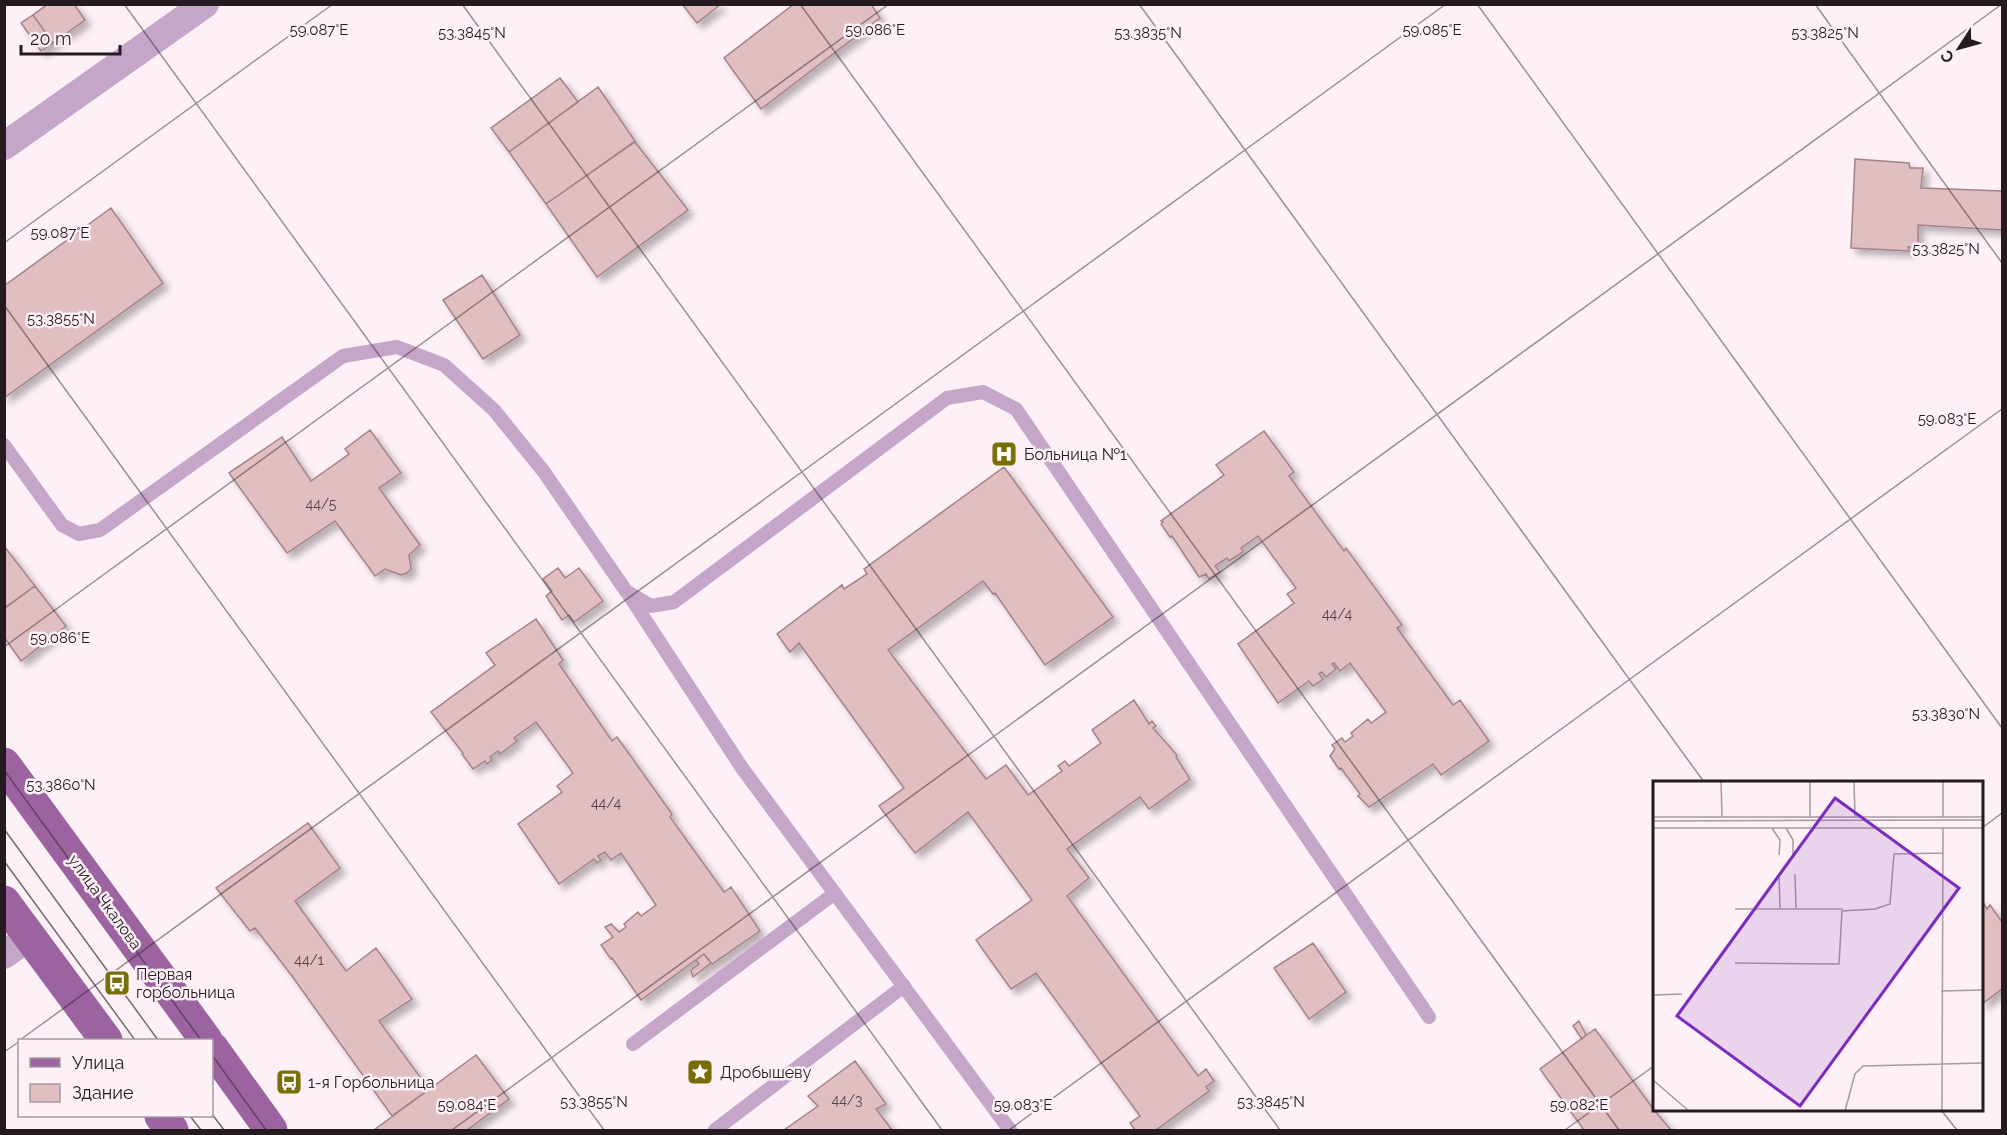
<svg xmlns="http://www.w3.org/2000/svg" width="2007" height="1135" viewBox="0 0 2007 1135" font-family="Raleway,sans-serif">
	<defs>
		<filter id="shadow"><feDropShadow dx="5.5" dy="5.5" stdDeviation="3" flood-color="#0004"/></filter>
	</defs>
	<rect width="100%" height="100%" fill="#fdf0f6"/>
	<path fill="#e1bec2" stroke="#a38387" stroke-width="1.5" filter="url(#shadow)" d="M48,4H74L85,20L53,43L33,15Z
		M682,4H721L697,23Z
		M794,4H871L880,18L761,109L724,58Z
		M33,15L53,43L41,51L21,23Z
		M560,78L578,102L509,152L491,128Z
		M598,87L635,141L546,204L509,152Z
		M635,142L688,210L597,277L546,204Z
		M1855,159L1909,163L1910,168H1923L1921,188L2002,191V230L1918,225V247H1908L1909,251L1851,248Z
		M111,208L163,283L4,398V286Z
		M482,275L520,335L483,359L443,300Z
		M370,430L401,473L379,488L420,545L409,555L411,569L407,573L401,575L385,569L375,576L335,521L287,553L229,473L282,437L311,481L349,454L345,449Z
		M1264,431L1294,472L1289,476L1344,551L1346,548L1402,625L1397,628L1453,705L1460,700L1489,741L1441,775L1433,764L1369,807L1358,796L1360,794L1341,768L1339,769L1330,756L1335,749L1332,745L1342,738L1345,742L1353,736L1351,733L1368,719L1371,723L1386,712L1350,663L1340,671L1334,663L1332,664L1336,669L1326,677L1322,672L1319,674L1323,679L1313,686L1309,681L1278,703L1238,644L1294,603L1287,594L1296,588L1258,536L1241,548L1243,552L1229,561L1227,558L1215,566L1220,572L1209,579L1206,574L1199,577L1172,536L1170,537L1161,524L1163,522L1161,521L1224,475L1216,465Z
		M1004,467L1113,617L1045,665L995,593L993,594L983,581L888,650L986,779L1006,765L1028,795L1062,771L1058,766L1065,761L1069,766L1101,743L1092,730L1134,700L1149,724L1152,721L1156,726L1153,728L1177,755L1176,757L1190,779L1149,809L1140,797L1067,849L1089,878L1067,896L1198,1076L1206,1069L1214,1081L1206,1087L1209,1091L1156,1130H1135L1130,1123L1140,1116L1036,973L1011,989L976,940L1032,900L968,812L915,853L879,806L904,788L799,643L790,652L777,634L842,585L844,589L867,574L864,569Z
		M4,546L35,586L4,608Z
		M558,568L565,578L579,568L603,601L574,622L569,615L562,620L546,596L552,591L543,579Z
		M35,586L66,626L21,661L4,637V609Z
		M536,619L563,660L559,664L612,741L617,737L672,814L670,817L724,892L731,887L760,931L712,964L704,954L641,1000L612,958L611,959L601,945L613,937L605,927L611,924L619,932L626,927L624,924L638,912L641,916L656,905L621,853L611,860L605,852L598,856L601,860L597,863L594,859L559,884L518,824L562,792L557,786L573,773L536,722L514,738L517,741L500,754L498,751L490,757L492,760L487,764L485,761L473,769L462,754L463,753L431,712L495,665L486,653Z
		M308,823L340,868L295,901L346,971L376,948L412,999L379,1021L429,1089L392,1116L292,976L255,928L250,931L216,888Z
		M1982,900L1987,909L1990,905L2002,922V989L1982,1004Z
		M1313,943L1346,992L1309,1019L1274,968Z
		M704,954L711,963L693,977L691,970L699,964L696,960Z
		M1579,1021L1586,1035L1582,1039L1573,1026Z
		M1595,1029L1654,1110L1671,1130H1584L1540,1069Z
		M476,1055L509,1099L467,1130H374Z
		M855,1061L886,1104L876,1109L892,1130H784L818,1106L808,1096Z"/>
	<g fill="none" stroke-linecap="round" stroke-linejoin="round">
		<path stroke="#c5a6c8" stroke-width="14" d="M4,445L62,525L79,534L100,530L343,356L397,347L444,365L494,410L544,472L626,591L651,606L674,602L947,398L983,392L1016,409L1429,1017
			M629,595L742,768L1010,1130
			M633,1044L835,893
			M715,1130L904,986"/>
		<path stroke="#c5a6c8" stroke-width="28" d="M4,146L205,4
			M4,955L29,937"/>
		<path stroke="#9b63a0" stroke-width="33" d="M4,764L206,1040
			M4,902L106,1040
			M212,1048L271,1130
			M161,1116L172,1130"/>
		<path stroke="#756a6f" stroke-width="1.5" d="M4,829L158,1040
			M4,861L135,1040
			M212,1114L224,1130
			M190,1116L201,1130"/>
	</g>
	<path fill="none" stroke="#241a1f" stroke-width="1.5" stroke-opacity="0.45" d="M124,4L942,1130M462,4L1280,1130M800,4L1619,1130M1139,4L1704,782M1477,4L2002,728M1815,4L2002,263M4,243L333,4M4,305L604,1130M4,647L889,4M4,770L201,1040M1982,828L2002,813M20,1040L1446,4M4,1052L20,1041M212,1055L266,1130M1941,1110L1957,1130M452,1130L2002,4M1009,1130L2002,409M1565,1130L1654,1066"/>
	<defs>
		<symbol id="hospital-square" viewBox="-11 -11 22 22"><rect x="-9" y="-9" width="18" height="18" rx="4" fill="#796e0a" stroke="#fdf0f6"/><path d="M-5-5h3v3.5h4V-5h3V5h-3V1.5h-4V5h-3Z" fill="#fff"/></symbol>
		<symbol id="bus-square" viewBox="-11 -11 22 22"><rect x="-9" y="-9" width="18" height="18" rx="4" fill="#796e0a" stroke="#fdf0f6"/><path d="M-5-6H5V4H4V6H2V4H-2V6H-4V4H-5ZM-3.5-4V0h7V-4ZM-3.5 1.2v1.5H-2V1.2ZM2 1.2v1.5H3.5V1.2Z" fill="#fff"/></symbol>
		<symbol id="sight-square" viewBox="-11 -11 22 22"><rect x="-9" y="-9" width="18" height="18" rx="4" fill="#796e0a" stroke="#fdf0f6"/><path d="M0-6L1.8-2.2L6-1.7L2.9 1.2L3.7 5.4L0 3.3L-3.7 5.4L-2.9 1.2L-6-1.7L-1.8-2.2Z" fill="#fff"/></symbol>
	</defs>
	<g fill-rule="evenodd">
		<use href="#hospital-square" x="989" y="439" width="30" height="30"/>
		<use href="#bus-square" x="102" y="968" width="30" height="30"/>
		<use href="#sight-square" x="685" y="1057" width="30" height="30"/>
		<use href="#bus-square" x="274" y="1067" width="30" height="30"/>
	</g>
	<g text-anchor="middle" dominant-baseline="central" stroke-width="5" stroke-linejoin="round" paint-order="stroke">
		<g font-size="14" fill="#534348">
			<text x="321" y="504">44/5</text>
			<text x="1337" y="614">44/4</text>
			<text x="606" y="803">44/4</text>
			<text x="309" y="960">44/1</text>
			<text x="847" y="1100">44/3</text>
		</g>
		<g font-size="16" fill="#241a1f" stroke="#fdf0f6" text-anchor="start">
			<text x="1024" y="454">Больница №1</text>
			<text x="136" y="974">Первая<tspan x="136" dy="18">горбольница</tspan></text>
			<text x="720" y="1072">Дробышеву</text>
			<text x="308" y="1082">1-я Горбольница</text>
		</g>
		<g font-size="16" fill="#241a1f" stroke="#fdf0f6">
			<text transform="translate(105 902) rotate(54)">улица Чкалова</text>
		</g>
	</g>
	<g transform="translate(1653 781)">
		<rect width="330" height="330" fill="#fdf0f6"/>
		<path fill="none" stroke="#a69aa0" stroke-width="1.5" d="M68,0L69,36M201,0L202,36M290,0V36M0,36H330M157,36V0M0,40L330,39M0,47H330M119,47L127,59L126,74M133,47L140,59V76M126,93L127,127M142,93L143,127M82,128H190M82,182L186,183L189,130L222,128L237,123L241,73L290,72M288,210L330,209M0,214L29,213M0,299L36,330M192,330L202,293L210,285L330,282M289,330L290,47"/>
		<path fill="#7b2cbf" fill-opacity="0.15" stroke="#7b2cbf" stroke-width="3" d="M182,17L306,107L147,325L24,235Z"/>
		<rect width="330" height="330" fill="none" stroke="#241a1f" stroke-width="3"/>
	</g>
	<g font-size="15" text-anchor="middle" fill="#241a1f" stroke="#fdf0f6" stroke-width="5" stroke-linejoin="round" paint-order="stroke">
		<text x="319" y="35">59.087°E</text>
		<text x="875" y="35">59.086°E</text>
		<text x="1432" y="35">59.085°E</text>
		<text x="472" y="38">53.3845°N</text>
		<text x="1148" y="38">53.3835°N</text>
		<text x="1825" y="38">53.3825°N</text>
		<text x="60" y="238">59.087°E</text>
		<text x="1946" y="254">53.3825°N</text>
		<text x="61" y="324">53.3855°N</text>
		<text x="1947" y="424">59.083°E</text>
		<text x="60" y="643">59.086°E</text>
		<text x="1946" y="719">53.3830°N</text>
		<text x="61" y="790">53.3860°N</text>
		<text x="594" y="1107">53.3855°N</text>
		<text x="1271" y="1107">53.3845°N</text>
		<text x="467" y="1110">59.084°E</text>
		<text x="1023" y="1110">59.083°E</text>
		<text x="1579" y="1110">59.082°E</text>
	</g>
	<rect width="2007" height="1135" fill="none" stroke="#241a1f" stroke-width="12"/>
	<rect x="18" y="1039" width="195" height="78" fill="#fdf0f6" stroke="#a69aa0" stroke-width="1.5"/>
	<rect x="30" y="1058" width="30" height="9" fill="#9b63a0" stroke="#a69aa0" stroke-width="1.5"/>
	<text x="72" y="1069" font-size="18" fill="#241a1f">Улица</text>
	<rect x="30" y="1084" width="30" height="18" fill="#e1bec2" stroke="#a69aa0" stroke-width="1.5"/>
	<text x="72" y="1099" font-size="18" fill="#241a1f">Здание</text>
	<g transform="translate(1959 48) rotate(234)" stroke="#fdf0f6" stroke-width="4.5" paint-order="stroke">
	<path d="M0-4.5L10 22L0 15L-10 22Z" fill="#241a1f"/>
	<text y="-9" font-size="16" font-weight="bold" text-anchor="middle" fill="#241a1f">С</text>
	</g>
	<path d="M21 45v9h99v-9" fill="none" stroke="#241a1f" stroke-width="3"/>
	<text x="30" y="45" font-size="18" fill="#241a1f" stroke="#fdf0f6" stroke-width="4.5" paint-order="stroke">20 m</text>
</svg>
